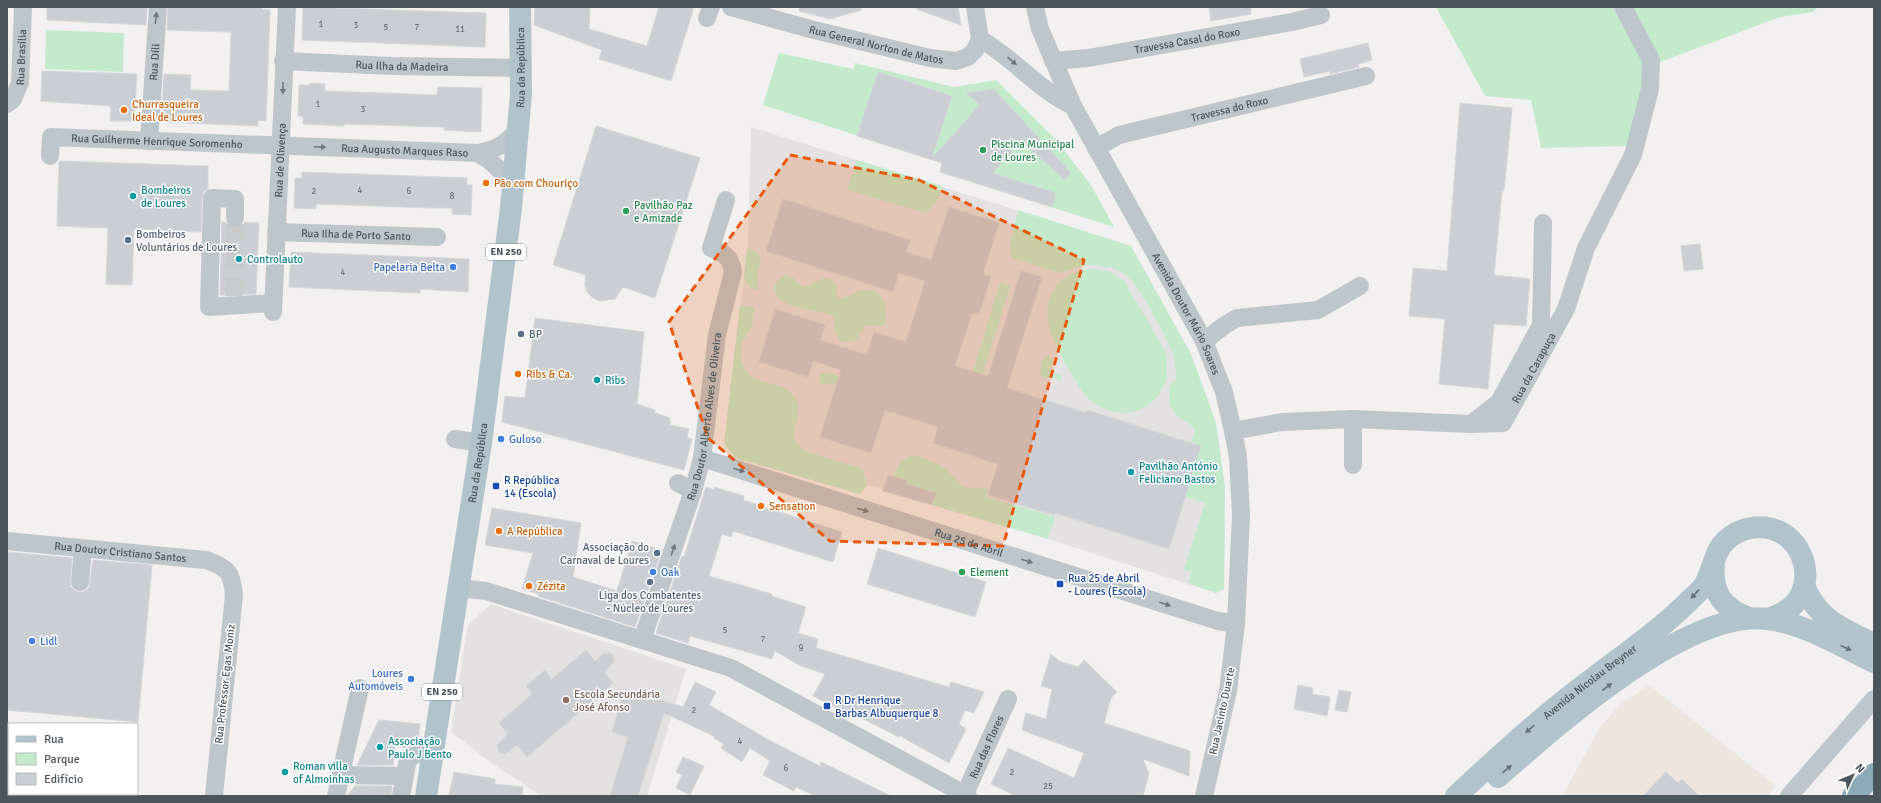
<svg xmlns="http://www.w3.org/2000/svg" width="1881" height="803" viewBox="0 0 1881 803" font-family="Signika,sans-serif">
	<rect width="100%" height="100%" fill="#f2f0f0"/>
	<path fill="#ece6df" d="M1649,685L1776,786L1767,796H1562L1600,727L1621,704Z"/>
	<path fill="#e3e1e2" d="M751,127L1131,246L1191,354L1216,423L1225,488L1224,589L1216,593L1048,539L867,485L860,494L736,458L724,444L748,245Z
		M491,604L686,669L647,796H541L490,762L451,732L467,629L468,625Z"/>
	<path fill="#c3ebcb" d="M1436,7H1818L1813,12L1780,17L1647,67L1628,146L1541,148L1531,100L1485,96Z
		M46,30L124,33L123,72L45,69Z
		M779,53L853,69L855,63L954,87L996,80L1057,141L1091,185L1114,227L940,172L942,163L763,105Z
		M857,160L942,186L937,201L926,213L847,190Z
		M1018,210L1131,246L1191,354L1216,423L1225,488L1224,589L1216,593L1188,583L1191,572L1184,570L1205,503L1185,497L1201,446L1191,443L1195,429C1191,424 1185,422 1180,418C1167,410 1168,394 1172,381H1175C1177,372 1175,360 1172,351C1167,336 1140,290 1130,279C1124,273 1117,269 1109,266L1108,268L1098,265H1085L1059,273L1012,258L1010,245Z
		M747,247L757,252L761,260L757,277L759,291L750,288L744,278Z
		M1090,269L1108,271L1124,281L1164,349C1182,403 1120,436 1083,393C1067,364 1033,322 1054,290C1062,277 1075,271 1090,269Z
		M786,275L793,278L804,287L824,278L831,279L837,285L836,293L839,298C848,298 854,292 862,290C875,288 886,296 885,309C885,314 887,319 885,324C880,329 872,324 865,326L856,340L841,342L836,334L833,316C820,309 774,309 774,289C774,282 780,278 786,275Z
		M1000,282L1010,286L983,374L973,371Z
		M740,305L755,307C754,313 754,319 752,325C747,337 738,344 741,358C747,390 778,377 793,394C810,415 779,435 805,451L863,469L867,485L860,494L736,458L724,444Z
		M1045,356H1049C1057,361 1050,364 1050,370L1053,374L1061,375L1062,379L1060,381L1053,378H1045L1040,375L1042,361Z
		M830,372L844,380L833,384H821L819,382L820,374Z
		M911,456H917L941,465L963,486L970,488H988L986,497L1055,517L1048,539L932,505L936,493L916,487L902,496L906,480L894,476C897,466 900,460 911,456Z"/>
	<path fill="#cbced2" stroke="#d4d7da" d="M47,7H147L146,25L47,20Z
		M168,7H262V10H270L266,121L258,120V126L165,122V111H162L164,74L191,75L190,90L229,91L231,32L167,30Z
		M303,7L486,13L485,47L302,40Z
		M535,7H590L589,29L647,46L659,7H694L671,81L599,59L602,50L534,25Z
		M800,7H860L861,10L830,19L799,11Z
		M917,7H958L961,25L916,9Z
		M1209,7H1251V14L1211,21Z
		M1368,43L1372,60L1358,64L1359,67L1330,74V71L1304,77L1300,59Z
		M42,71L137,74L134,121H110L111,106L41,101Z
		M878,72L952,96L932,158L980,105L966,93L994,89L1071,173L1065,180L1021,141L993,173L1056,193L1052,207L940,172L942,163L857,136Z
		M310,83L325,84V91L437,95L438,87L482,88L481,132L444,130V127L345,124L344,126L303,124V116H298L299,85H310Z
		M1460,103L1512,108L1504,191H1502L1494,275L1530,279L1526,326L1494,324L1488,389L1439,384L1445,319L1409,316L1413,268L1447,271Z
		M596,126L700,158L655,298L623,287L615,299L600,301L593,298L587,292L585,285L586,275L553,265Z
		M59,161L208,166V189L203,192L202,198L201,232L134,229L132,285L106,284L108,228L57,226Z
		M302,172L467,178V185H472L471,215L452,214V208H433L316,204V209L294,208L295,178H302Z
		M783,199L910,240L906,252L931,260L949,207L999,223L983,274L991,276L979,315L972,313L955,366L988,376L1021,271L1042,277L1007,388L1087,413V410L1201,446L1169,549L1055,513L1054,515L988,495L998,464L933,443L938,427L885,410L871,453L820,437L841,370L813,361L808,377L759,362L775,309L825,325L820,340L867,355L874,332L906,342L925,281L899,273L893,292L766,251Z
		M222,221L235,228L241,227L245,222L259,223L256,294L220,295Z
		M1700,244L1703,269L1684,271L1681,246Z
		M291,252L469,259L468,292L420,289V293L289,287Z
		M535,318L644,332L637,404L655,410V413L670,418V425L689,429L687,437L692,439L684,470L502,422L505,396L525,398Z
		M888,475L907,480L906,484L936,493L932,505L883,491Z
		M706,487L714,490V487L744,496L743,500L842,532L833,562L733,531L731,537L722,534L709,576L772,594L771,596L806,607L798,633L818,639L816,648L949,687L951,682L984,692L974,713L965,710L959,724L966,729L949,763L900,736L899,737L846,710L845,712L813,696L825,674L801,666L775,651L772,659L690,636L688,643L656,633L682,556L684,557Z
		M492,508L581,523L573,577L617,591L632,541L662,550L635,627L538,596L539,594L522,589L533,553L485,545Z
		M878,548L986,582L975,617L867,584Z
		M7,552L72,558L70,586L74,590L79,592H84L89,588L93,560L152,565L138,722L7,710Z
		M586,650L595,661L603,654L610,653L613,655L614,662L604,672L613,683L527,757L517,745L505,754L499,752L497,745L508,734L499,723L532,694L526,686L545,670L552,679Z
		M1051,654L1059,661L1078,667L1084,660L1117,692L1111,698L1104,723L1190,751L1189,776L1143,759L1149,774L1143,796H1016L991,784L1008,748L1074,778L1084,753L1022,730L1026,713L1046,719L1052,689L1041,686Z
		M695,682L716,692L709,705L767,739L820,766L821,762L891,796H816L796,787L794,791L763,775L770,761L750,748L742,762L721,748L724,744L714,738V736L664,713L638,796H610L628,737L612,732L625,689L683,707Z
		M1298,685L1313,688L1312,694L1330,697L1327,716L1294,709Z
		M1339,690L1351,692L1347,712L1335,710Z
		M379,720L420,724L418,742L407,748L395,746L393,765H357Z
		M683,757L704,766L690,795L676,788L682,775L676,772Z
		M454,772L495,779V784L523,787L522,796H449Z
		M1666,772L1678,783L1682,779L1699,796H1643Z
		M355,786H392L391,796H347Z"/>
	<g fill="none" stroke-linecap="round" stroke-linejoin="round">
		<path stroke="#c8cacb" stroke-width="18" stroke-dasharray="18 9" stroke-linecap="butt" d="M234,296L235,218"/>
		<g stroke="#bdc6cb" stroke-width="18">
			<path id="s1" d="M731,7L810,29L930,58L956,61L968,57L975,50L980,39L975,7"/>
			<path id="s2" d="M1035,7L1040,29L1073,106L1204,341L1224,392L1233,431L1238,457L1241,515L1236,624L1228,691L1204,796"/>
			<path d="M707,18L711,7"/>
			<path d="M980,39C1014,58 1038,90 1073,106"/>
			<path id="s3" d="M283,61L391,66L520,68"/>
			<path id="s4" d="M1053,61L1088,58L1292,22L1321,15"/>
			<path id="s5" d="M7,104L13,99L20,83L23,7"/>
			<path id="s6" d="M149,141L158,7"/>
			<path id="s7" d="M1096,148L1119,135L1366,76"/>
			<path d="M478,153C498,149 506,144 519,129"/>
			<path id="s8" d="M50,156L51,137L478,153C494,162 504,173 513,188"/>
			<path d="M235,218V199L212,198L209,307L273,303"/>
			<path id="s9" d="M276,232L437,237"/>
			<path id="s10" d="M273,312L287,7"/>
			<path d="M1204,341L1225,325L1237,318L1318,310L1360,286"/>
			<path d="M1353,419V465"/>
			<path d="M1471,424L1499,402L1541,325L1543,223"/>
			<path id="s11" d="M1233,431L1282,422L1353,419L1471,424L1503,423L1566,309L1586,248L1633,155L1650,89L1651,60L1623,7"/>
			<path d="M455,439L481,443"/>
			<path id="s12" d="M702,458L1218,621L1236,624"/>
			<path d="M678,483L693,491"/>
			<path id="s13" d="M7,541L206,560C227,567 232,572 234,595L214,796"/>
			<path d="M80,582L83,549"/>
			<path d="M458,588L486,591L731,668L968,796"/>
			<path id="s14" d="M642,640L693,491L702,458L717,335L733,272C731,257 724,253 711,248L726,200"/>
			<path d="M341,775L405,776"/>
			<path d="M336,796L360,688"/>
			<path d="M401,796L408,759L433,745"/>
			<path id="s15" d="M964,796L1008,699"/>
			<path d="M1789,796L1874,699"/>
		</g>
		<g stroke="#b2c4cb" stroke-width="22">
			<path d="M1714,563C1711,592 1722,608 1749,618"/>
			<path d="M1804,586C1818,620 1843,629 1874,644"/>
			<path d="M1498,777C1556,726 1687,608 1768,619C1805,624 1841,646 1874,662"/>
			<path id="s16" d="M426,796L481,443L511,208L521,94L520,7"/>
			<path id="s17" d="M1456,796C1496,759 1536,722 1579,689C1616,660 1657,633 1690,600C1695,595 1703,589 1706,582C1712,571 1714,556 1721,546C1733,530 1754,524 1772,529C1802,537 1816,577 1796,602C1789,611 1779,615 1768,619"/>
		</g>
		<path stroke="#8daab9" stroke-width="22" d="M1853,796L1874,774"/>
	</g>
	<defs><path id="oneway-solid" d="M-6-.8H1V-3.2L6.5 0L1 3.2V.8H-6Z"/></defs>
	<g fill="#6c787d">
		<use href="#oneway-solid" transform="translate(156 18) rotate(-83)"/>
		<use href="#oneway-solid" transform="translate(1012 61) rotate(41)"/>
		<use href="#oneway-solid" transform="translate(283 88) rotate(91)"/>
		<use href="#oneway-solid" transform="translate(320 147) rotate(2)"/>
		<use href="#oneway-solid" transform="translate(739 470) rotate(18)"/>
		<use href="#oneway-solid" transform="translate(863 510) rotate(18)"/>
		<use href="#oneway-solid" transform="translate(673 550) rotate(-71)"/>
		<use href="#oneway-solid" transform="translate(1027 561) rotate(17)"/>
		<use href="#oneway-solid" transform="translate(1165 604) rotate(17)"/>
	</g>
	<g fill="#647277">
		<use href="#oneway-solid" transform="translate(1695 594) rotate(133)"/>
		<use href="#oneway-solid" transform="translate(1846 648) rotate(26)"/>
		<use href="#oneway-solid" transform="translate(1607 687) rotate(-37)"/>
		<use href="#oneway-solid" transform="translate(1530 729) rotate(138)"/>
		<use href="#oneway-solid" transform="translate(1507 769) rotate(-41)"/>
	</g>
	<path fill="#e8590c" fill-opacity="0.2" stroke="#e8590c" stroke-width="3" stroke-dasharray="8 5" stroke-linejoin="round" d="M790,155L919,180L1084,260L1003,546L830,541L708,438L669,322Z"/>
	<g fill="#e8710a" stroke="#fff" stroke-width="1.5">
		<circle cx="124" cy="110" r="4"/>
		<circle cx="486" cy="183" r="4"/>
		<circle cx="518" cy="374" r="4"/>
		<circle cx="761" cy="506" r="4"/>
		<circle cx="499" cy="531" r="4"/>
		<circle cx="529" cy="586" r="4"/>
	</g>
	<g fill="#2e9e5b" stroke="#fff" stroke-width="1.5">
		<circle cx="983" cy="150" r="4"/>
		<circle cx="626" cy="211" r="4"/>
		<circle cx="962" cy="572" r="4"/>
	</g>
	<g fill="#0f9aa8" stroke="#fff" stroke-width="1.5">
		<circle cx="133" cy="196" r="4"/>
		<circle cx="239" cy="259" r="4"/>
		<circle cx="597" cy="380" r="4"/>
		<circle cx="1131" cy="472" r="4"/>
		<circle cx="380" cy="747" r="4"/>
		<circle cx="285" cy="772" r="4"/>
	</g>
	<g fill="#5c6f8a" stroke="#fff" stroke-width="1.5">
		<circle cx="128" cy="240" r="4"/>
		<circle cx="521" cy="334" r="4"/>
		<circle cx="657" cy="553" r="4"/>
		<circle cx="650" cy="582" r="4"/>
	</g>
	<g fill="#3f7fe0" stroke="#fff" stroke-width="1.5">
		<circle cx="453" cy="267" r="4"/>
		<circle cx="501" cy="439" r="4"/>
		<circle cx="653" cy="572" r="4"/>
		<circle cx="32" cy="641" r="4"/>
		<circle cx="411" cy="679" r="4"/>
	</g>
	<g fill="#1a4fb4" stroke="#fff" stroke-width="1.5">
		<rect x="492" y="482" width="8" height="8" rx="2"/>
		<rect x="1056" y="580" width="8" height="8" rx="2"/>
		<rect x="823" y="702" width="8" height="8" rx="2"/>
	</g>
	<circle fill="#8d6e63" stroke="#fff" stroke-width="1.5" cx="566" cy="700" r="4"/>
	<g text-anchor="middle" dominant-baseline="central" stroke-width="3" stroke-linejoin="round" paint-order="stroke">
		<g font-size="9" fill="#6a7479">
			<text x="321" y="24">1</text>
			<text x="356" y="25">3</text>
			<text x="386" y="27">5</text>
			<text x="417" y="27">7</text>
			<text x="460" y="29">11</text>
			<text x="318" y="104">1</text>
			<text x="363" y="109">3</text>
			<text x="360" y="190">4</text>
			<text x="314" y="191">2</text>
			<text x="409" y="191">6</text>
			<text x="452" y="196">8</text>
			<text x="343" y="272">4</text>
			<text x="725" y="630">5</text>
			<text x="763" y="639">7</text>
			<text x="801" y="648">9</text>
			<text x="694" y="710">2</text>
			<text x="740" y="741">4</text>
			<text x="786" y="768">6</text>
			<text x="1012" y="772">2</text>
			<text x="1048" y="786">25</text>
		</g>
		<g fill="#fff" stroke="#80898c" stroke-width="1">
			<rect x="486" y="244" width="40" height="16" rx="3"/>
			<rect x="422" y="684" width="40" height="16" rx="3"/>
		</g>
		<g font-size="10" font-weight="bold" fill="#4a565b">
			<text x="506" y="252">EN 250</text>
			<text x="442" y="692">EN 250</text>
		</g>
		<g font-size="11" fill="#4a565b" stroke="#fff">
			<text stroke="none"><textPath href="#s4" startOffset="136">Travessa Casal do Roxo</textPath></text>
			<text stroke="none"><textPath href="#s1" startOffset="150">Rua General Norton de Matos</textPath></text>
			<text stroke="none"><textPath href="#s5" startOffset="51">Rua Brasília</textPath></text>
			<text stroke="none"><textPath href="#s6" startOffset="79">Rua Díli</textPath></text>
			<text stroke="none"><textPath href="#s3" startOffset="119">Rua Ilha da Madeira</textPath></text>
			<text stroke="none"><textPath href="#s16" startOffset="735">Rua da República</textPath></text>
			<text stroke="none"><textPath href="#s7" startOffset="140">Travessa do Roxo</textPath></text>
			<text stroke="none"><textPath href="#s8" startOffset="125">Rua Guilherme Henrique Soromenho</textPath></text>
			<text stroke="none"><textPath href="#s8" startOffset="373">Rua Augusto Marques Raso</textPath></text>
			<text stroke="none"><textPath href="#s10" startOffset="152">Rua de Olivença</textPath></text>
			<text stroke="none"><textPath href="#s9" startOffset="80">Rua Ilha de Porto Santo</textPath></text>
			<text stroke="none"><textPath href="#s2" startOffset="343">Avenida Doutor Mário Soares</textPath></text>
			<text stroke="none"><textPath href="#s11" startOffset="334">Rua da Carapuça</textPath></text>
			<text stroke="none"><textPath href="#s14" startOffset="233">Rua Doutor Alberto Alves de Oliveira</textPath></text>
			<text stroke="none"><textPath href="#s16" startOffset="337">Rua da República</textPath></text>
			<text stroke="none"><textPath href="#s12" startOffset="280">Rua 25 de Abril</textPath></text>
			<text stroke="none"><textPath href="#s13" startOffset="114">Rua Doutor Cristiano Santos</textPath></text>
			<text stroke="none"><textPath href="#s17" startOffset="176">Avenida Nicolau Breyner</textPath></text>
			<text transform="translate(225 684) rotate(-84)">Rua Professor Egas Moniz</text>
			<text transform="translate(1222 711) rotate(-78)">Rua Jacinto Duarte</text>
			<text stroke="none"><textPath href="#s15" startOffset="54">Rua das Flores</textPath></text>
		</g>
		<g font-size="11" fill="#c56008" stroke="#fff" text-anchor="start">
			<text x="132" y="104">Churrasqueira<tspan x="132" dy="13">Ideal de Loures</tspan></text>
			<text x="494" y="183">Pão com Chouriço</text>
			<text x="526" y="374">Ribs &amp; Ca.</text>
			<text x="769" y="506">Sensation</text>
			<text x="507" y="531">A República</text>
			<text x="537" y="586">Zézita</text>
		</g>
		<g font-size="11" fill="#27864d" stroke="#fff" text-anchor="start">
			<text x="991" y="144">Piscina Municipal<tspan x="991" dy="13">de Loures</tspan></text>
			<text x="634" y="205">Pavilhão Paz<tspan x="634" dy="13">e Amizade</tspan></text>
			<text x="970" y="572">Element</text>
		</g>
		<g font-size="11" fill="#0d838f" stroke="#fff" text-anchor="start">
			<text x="141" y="190">Bombeiros<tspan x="141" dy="13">de Loures</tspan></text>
			<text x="247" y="259">Controlauto</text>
			<text x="605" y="380">Ribs</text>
			<text x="1139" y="466">Pavilhão António<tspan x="1139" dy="13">Feliciano Bastos</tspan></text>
			<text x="388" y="741">Associação<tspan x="388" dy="13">Paulo J Bento</tspan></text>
			<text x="293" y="766">Roman villa<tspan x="293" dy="13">of Almoinhas</tspan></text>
		</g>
		<g font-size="11" fill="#4e5e75" stroke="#fff" text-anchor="start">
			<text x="136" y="234">Bombeiros<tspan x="136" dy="13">Voluntários de Loures</tspan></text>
			<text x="529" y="334">BP</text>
			<text x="649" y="547" text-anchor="end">Associação do<tspan x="649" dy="13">Carnaval de Loures</tspan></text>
			<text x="650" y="595" text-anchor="middle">Liga dos Combatentes<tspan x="650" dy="13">- Núcleo de Loures</tspan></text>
		</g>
		<g font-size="11" fill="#366cbe" stroke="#fff" text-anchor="start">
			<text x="445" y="267" text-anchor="end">Papelaria Belta</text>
			<text x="509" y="439">Guloso</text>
			<text x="661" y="572">Oak</text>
			<text x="40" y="641">Lidl</text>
			<text x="403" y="673" text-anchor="end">Loures<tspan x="403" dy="13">Automóveis</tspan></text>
		</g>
		<g font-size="11" fill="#164399" stroke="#fff" text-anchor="start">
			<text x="504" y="480">R República<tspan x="504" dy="13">14 (Escola)</tspan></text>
			<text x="1068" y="578">Rua 25 de Abril<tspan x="1068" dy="13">- Loures (Escola)</tspan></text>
			<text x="835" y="700">R Dr Henrique<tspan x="835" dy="13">Barbas Albuquerque 8</tspan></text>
		</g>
		<g font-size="11" fill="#785e54" stroke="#fff" text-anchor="start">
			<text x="574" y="694">Escola Secundária<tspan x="574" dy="13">José Afonso</tspan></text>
		</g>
	</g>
	<rect width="1881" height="803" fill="none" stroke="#4a565b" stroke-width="16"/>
	<rect x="8" y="723" width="130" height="72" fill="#ffffff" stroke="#b7bbbd"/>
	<rect x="16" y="736" width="20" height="6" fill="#b2c4cb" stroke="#b7bbbd"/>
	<text x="44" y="743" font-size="12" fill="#4a565b">Rua</text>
	<rect x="16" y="753" width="20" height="12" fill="#c3ebcb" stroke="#b7bbbd"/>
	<text x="44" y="763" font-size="12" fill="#4a565b">Parque</text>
	<rect x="16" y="773" width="20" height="12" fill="#cbced2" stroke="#b7bbbd"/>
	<text x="44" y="783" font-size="12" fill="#4a565b">Edifício</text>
	<g transform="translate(1853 775) rotate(46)" stroke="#ffffff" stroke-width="3" paint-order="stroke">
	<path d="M0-3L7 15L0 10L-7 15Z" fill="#4a565b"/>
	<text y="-6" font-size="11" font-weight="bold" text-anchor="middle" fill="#4a565b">N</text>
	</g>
</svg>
